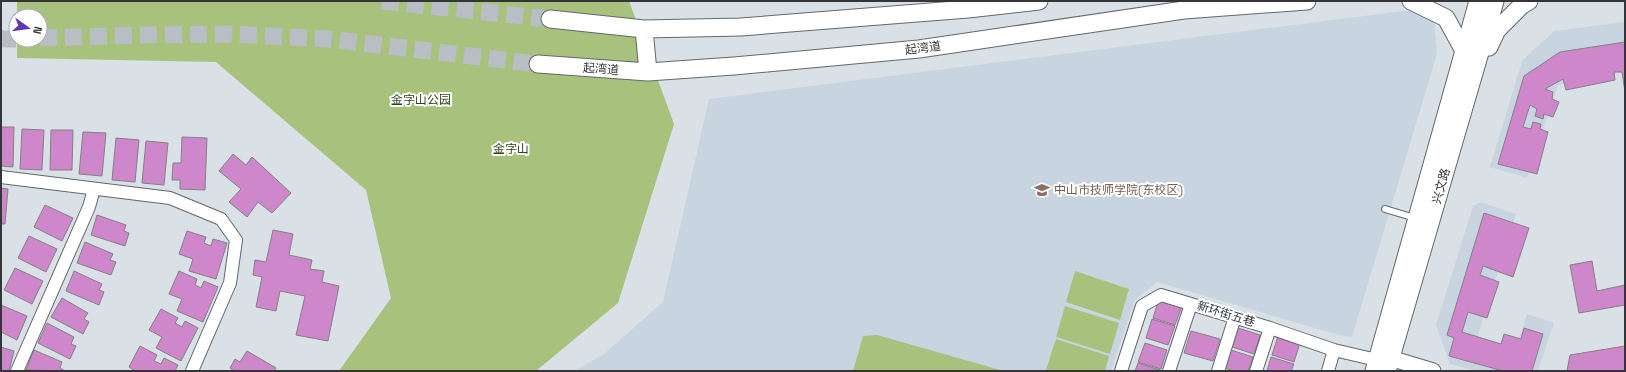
<svg xmlns="http://www.w3.org/2000/svg" width="1626" height="372" viewBox="0 0 1626 372" font-family="'Space Grotesk','Noto Sans SC',sans-serif">
	<rect width="100%" height="100%" fill="#d9e0e6"/>
	<path fill="#c8d5e0" d="M1411,10L1434,22L1437,54L1352,337L1339,335L1157,282L1135,300L1111,371H575L605,353L663,302L709,99Z
		M1625,22V72L1558,85L1527,178L1490,167L1522,61L1554,31Z
		M1481,202L1516,214L1476,341L1514,352L1527,314L1554,323L1538,371H1476L1450,364L1436,325L1473,206Z"/>
	<path fill="#a8c27d" d="M17,1H629L674,124L618,303L536,371H339L391,298L366,190L216,62L17,58V40H40V16H17Z
		M1075,271L1129,289L1120,320L1066,302Z
		M1065,306L1119,323L1110,354L1056,337Z
		M877,335L1004,371H853L863,336Z
		M1056,339L1109,356L1105,371L1046,370Z"/>
	<path fill="#cd87ca" stroke="#857f84" d="M1625,42V92L1622,72H1614L1615,80L1566,90L1563,79L1545,89L1553,92L1552,99L1559,102L1553,117L1544,114L1543,119L1535,116L1537,109L1530,105L1523,127L1531,129L1533,122L1541,124L1540,129L1548,132L1537,174L1498,164L1524,76L1560,52Z
		M1,127H14L13,167L1,166Z
		M22,129L44,130L42,170L20,169Z
		M51,130H73L72,170H50Z
		M83,132L106,133L102,176L79,174Z
		M182,137L207,138L205,190L180,189V180H172L173,163H181Z
		M116,138L139,140L135,182L112,180Z
		M146,141L168,143L164,185L142,183Z
		M233,154L246,165L252,157L291,193L272,213L258,202L247,217L229,202L241,189L219,171Z
		M1,188L8,189L5,224H1Z
		M45,205L73,218L62,241L34,227Z
		M1484,213L1529,228L1513,277L1483,266L1480,275L1499,282L1487,318L1468,312L1462,332L1501,344L1504,334L1521,339L1524,328L1543,334L1532,371H1503L1449,356L1454,338L1447,335Z
		M97,215L126,225L124,231L129,233L125,246L91,235Z
		M273,230L293,234L289,255L312,260L310,269L324,271L322,282L339,286L328,341L296,335L305,296L280,291L276,311L256,307L262,277L253,275L255,260L266,262Z
		M187,231L206,237L204,243L211,246L213,239L227,243L216,279L189,271L193,259L179,254Z
		M29,236L57,249L46,272L18,258Z
		M85,242L113,254L110,260L116,262L111,275L77,263Z
		M1592,261L1597,291L1625,285V305L1579,313L1570,265Z
		M15,268L43,281L32,304L4,290Z
		M74,271L102,284L99,290L104,292L99,305L66,291Z
		M179,271L197,279L195,285L201,288L204,281L218,287L203,322L177,311L182,299L169,294Z
		M62,298L88,313L84,319L89,322L83,334L51,317Z
		M1159,299L1182,306L1175,325L1153,318Z
		M1,305L27,316L17,340L1,332Z
		M161,309L178,318L175,323L182,327L185,321L198,328L181,361L156,348L162,337L149,330Z
		M1152,319L1175,326L1168,345L1146,338Z
		M47,323L74,337L71,344L76,346L70,359L38,343Z
		M1238,328L1260,335L1254,354L1232,347Z
		M1191,331L1220,339L1213,361L1184,353Z
		M1278,336L1300,343L1294,362L1272,355Z
		M1145,343L1167,350L1161,369L1138,362Z
		M140,346L157,355L154,361L161,364L164,358L178,365L175,371H135L129,367Z
		M1625,346V371H1567L1570,355Z
		M1,347L14,351L9,371H1Z
		M34,350L62,362L60,368L65,371L26,370Z
		M1231,350L1253,357L1248,371H1233L1225,368Z
		M247,351L276,368L274,371H234L230,368L235,359L240,362Z
		M1271,357L1294,364L1291,371H1267Z
		M1138,363L1160,370L1135,371Z"/>
	<g fill="none" stroke-linecap="round" stroke-linejoin="round">
		<path stroke="#b8bec3" stroke-width="17" stroke-dasharray="17 8" stroke-linecap="butt" d="M382,1L550,19
			M40,38L143,35L229,34L329,39L538,64
			M1,39H16"/>
		<defs>
			<path id="service" d="M1385,209L1415,218"/>
			<path id="minor" d="M1,177L170,198L221,219L236,240L230,283L192,371
				M17,371L89,207L94,189
				M1121,371L1142,306L1161,295L1270,328L1334,350L1377,360
				M1169,371L1191,304
				M1218,371L1235,317
				M1256,371L1270,328
				M1328,371L1334,350"/>
			<path id="tertiary" d="M1380,355L1433,371"/>
			<path id="secondary" d="M1411,1L1446,18L1464,51
				M550,19L644,29L741,27L968,9L1039,1
				M644,29L648,72
				M1489,47L1497,30L1522,5L1529,1
				M538,64L648,72L734,66L919,49L1184,10L1307,1
				M1374,371L1478,1
				M1387,371L1495,1"/>
		</defs>
		<use href="#service" stroke="#62686d" stroke-width="8"/>
		<use href="#minor" stroke="#62686d" stroke-width="14"/>
		<use href="#tertiary" stroke="#62686d" stroke-width="17"/>
		<use href="#secondary" stroke="#62686d" stroke-width="19"/>
		<use href="#service" stroke="#fff" stroke-width="6"/>
		<use href="#minor" stroke="#fff" stroke-width="12"/>
		<use href="#tertiary" stroke="#fff" stroke-width="15"/>
		<use href="#secondary" stroke="#fff" stroke-width="17"/>
	</g>
	<defs>
		<symbol id="university-bare" viewBox="-9 -9 18 18"><path d="M0-5L7-2L0 1L-7-2ZM-4 1L0 2.5L4 1V4Q0 6-4 4Z" fill="#8d6e63" stroke="#fff" stroke-width="2.5" paint-order="stroke"/></symbol>
	</defs>
	<g fill-rule="evenodd">
		<use href="#university-bare" x="1031" y="179" width="22" height="22"/>
	</g>
	<g text-anchor="middle" dominant-baseline="central" stroke-width="4" stroke-linejoin="round" paint-order="stroke">
		<g font-size="12" fill="#333538" stroke="#fff">
			<text transform="translate(923 48) rotate(-7)">起湾道</text>
			<text transform="translate(601 69) rotate(4)">起湾道</text>
			<text transform="translate(1441 186) rotate(-74)">兴文路</text>
			<text transform="translate(1226 314) rotate(17)">新环街五巷</text>
		</g>
		<g font-size="12" fill="#32401a" stroke="#fff">
			<text x="421" y="100">金字山公园</text>
			<text x="511" y="149">金字山</text>
		</g>
		<g font-size="12" fill="#785e54" stroke="#fff" text-anchor="start">
			<text x="1054" y="190">中山市技师学院(东校区)</text>
		</g>
	</g>
	<rect width="1626" height="372" fill="none" stroke="#333538" stroke-width="4"/>
	<g transform="translate(28 28) rotate(104)"><circle r="19" fill="#ffffff" stroke="#adaeaf"/>
	<path d="M0-3L7 15L0 10L-7 15Z" fill="#6037ae"/>
	<text y="-6" font-size="11" font-weight="bold" text-anchor="middle" fill="#333538">N</text>
	</g>
</svg>
